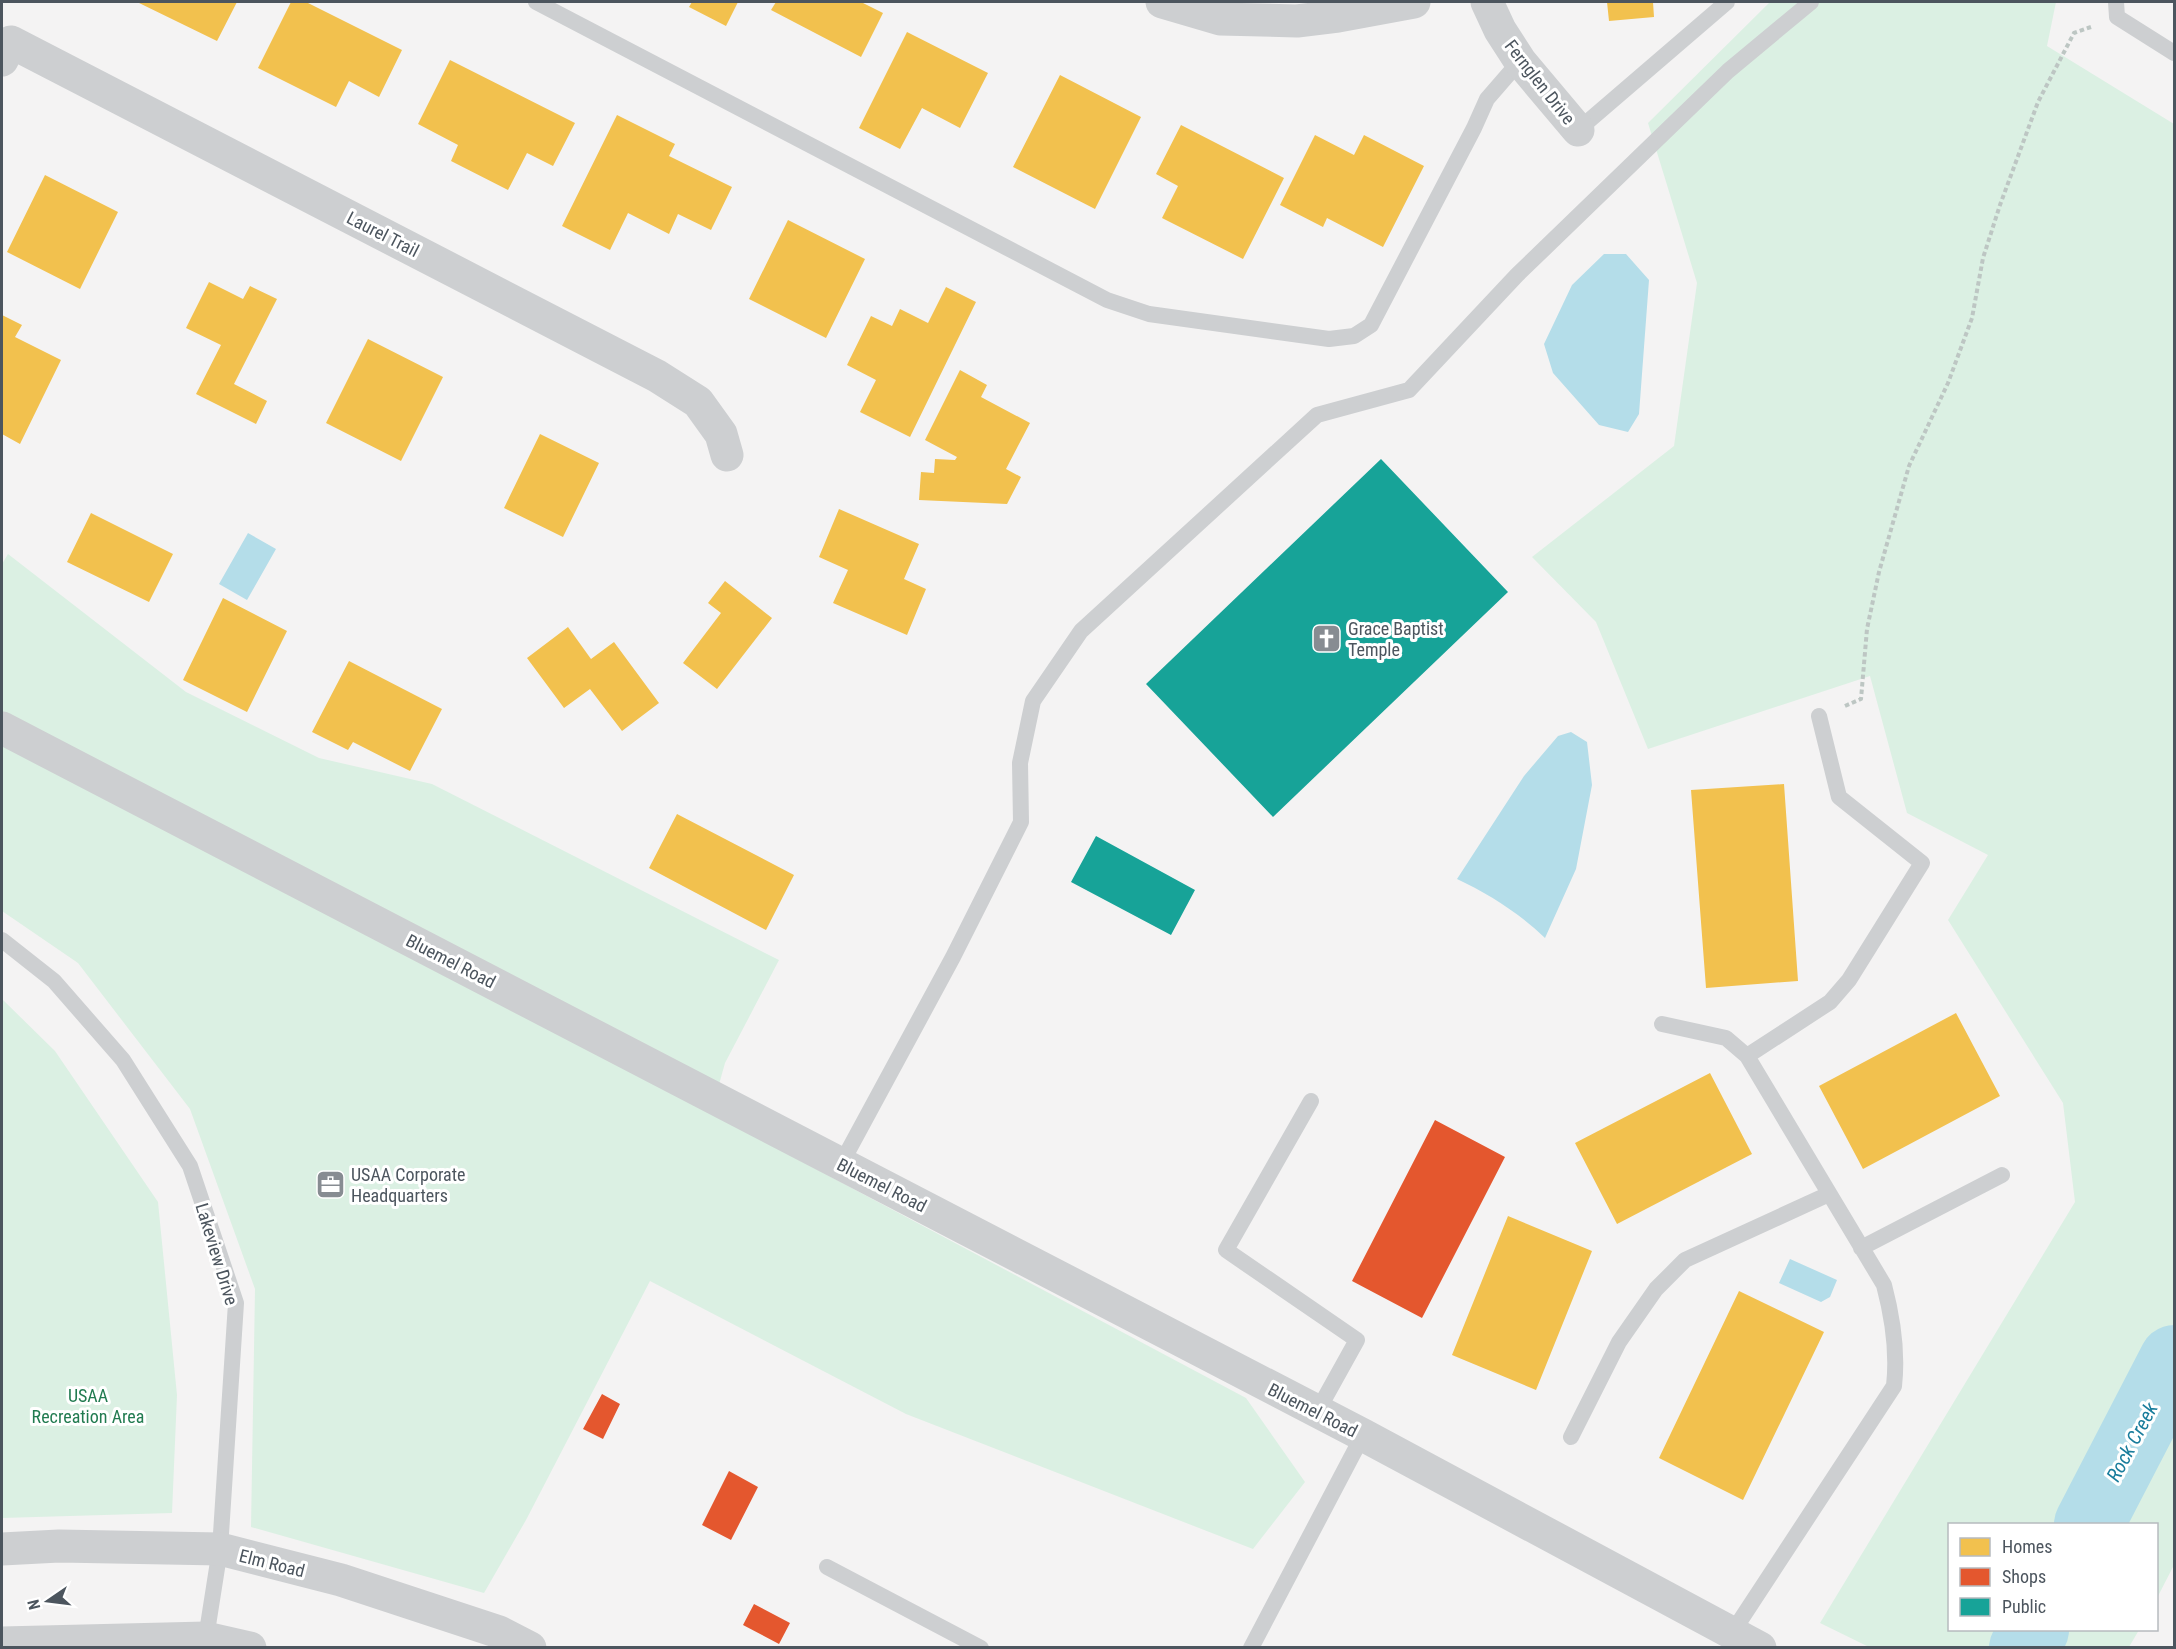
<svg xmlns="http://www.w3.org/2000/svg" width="2176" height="1649" viewBox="0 0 2176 1649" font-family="'Roboto Condensed',sans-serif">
	<rect width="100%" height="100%" fill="#f4f3f3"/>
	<path fill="#dbf0e3" d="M1770,2H2056L2047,46L2174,124V1565L2157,1598L2156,1524H1950V1630H2139L2129,1647H1869L1820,1623L2075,1202L2063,1103L1948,920L1988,855L1907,813L1870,676L1648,749L1596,622L1532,557L1674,446L1697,283L1648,123Z
		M8,554L186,692L319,758L432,784L779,960L725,1063L711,1113L1246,1398L1305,1482L1253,1549L906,1414L650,1281L526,1520L484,1593L251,1527L255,1289L190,1109L78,963L2,911V564Z
		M2,999L55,1051L158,1202L177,1395L172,1513L2,1518Z"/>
	<path fill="#b4dde9" d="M1604,254H1626L1649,280L1639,414L1628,432L1599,425L1553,373L1544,344L1572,285Z
		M248,533L276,549L247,600L219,584Z
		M1571,732L1587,742L1592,785L1576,869L1545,938C1519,913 1489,894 1457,879L1524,776L1558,736Z
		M1790,1259L1837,1280L1830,1297L1821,1302L1779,1283Z"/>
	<path fill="#f2c14e" d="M137,2H237L217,41Z
		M291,2H306L402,50L379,97L349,81L336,107L258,68Z
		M692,2H738L726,26L689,7Z
		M776,2H861L883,13L861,57L771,10Z
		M1607,2H1653L1654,17L1609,21Z
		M907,32L988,73L960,128L922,108L900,149L859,128Z
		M450,60L575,123L553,166L527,153L508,190L451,161L458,145L418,124Z
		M1060,75L1141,117L1095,209L1013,167Z
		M617,115L675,144L669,156L732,187L711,230L678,214L669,234L628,213L610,250L562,226Z
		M1181,125L1284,178L1243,259L1162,218L1178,186L1156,174Z
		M1315,135L1354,155L1364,135L1424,166L1383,247L1327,218L1323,227L1280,205Z
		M45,175L118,212L80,289L7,252Z
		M788,220L865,259L826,338L749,299Z
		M209,282L243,299L250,286L277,299L234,384L267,401L256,424L196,394L221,345L186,328Z
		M946,287L976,302L910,437L860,412L876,380L847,365L871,316L892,326L900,309L928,323Z
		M2,315L22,325L15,337L61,360L20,444L2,434Z
		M368,339L443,377L401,461L326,423Z
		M960,370L987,385L981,397L1030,423L1006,469L1021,477L1007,504L919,500L921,472L934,473L935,459L955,460L957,457L925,440Z
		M540,434L599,463L563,537L504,508Z
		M839,509L919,544L904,579L926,589L907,635L833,603L848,570L819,557Z
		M91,513L173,554L149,602L67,562Z
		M725,581L772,618L717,689L683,663L721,613L708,603Z
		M223,598L287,631L247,712L183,680Z
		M568,627L591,659L614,642L659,703L622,731L590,689L564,708L527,658Z
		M349,661L442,709L410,771L353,742L348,750L312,732Z
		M1784,784L1798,981L1706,988L1691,790Z
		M677,814L794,875L766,930L649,868Z
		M1956,1013L2000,1096L1863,1169L1819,1086Z
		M1710,1073L1752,1154L1617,1224L1575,1143Z
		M1508,1216L1592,1251L1536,1390L1452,1355Z
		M1739,1291L1824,1332L1743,1500L1659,1458Z"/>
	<path fill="#e4572e" d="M1435,1120L1505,1157L1422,1318L1352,1281Z
		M602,1394L620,1404L603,1439L583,1429Z
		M729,1471L758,1487L731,1540L702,1525Z
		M754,1604L790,1623L779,1644L743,1625Z"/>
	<path fill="#17a398" d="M1381,459L1508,592L1273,817L1146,684Z
		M1096,836L1195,890L1171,935L1071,882Z"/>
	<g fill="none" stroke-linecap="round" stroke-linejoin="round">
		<path stroke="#b4dde9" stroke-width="70" d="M2089,1524L2174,1360
			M2024,1648L2034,1630"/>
		<path stroke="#bdc6c3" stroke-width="4" stroke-dasharray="4.5 3" stroke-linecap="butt" d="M1845,706L1861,699L1867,629L1879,572L1909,466L1948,383L1972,318L1983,258L2000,205L2038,102L2074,33L2091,27"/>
		<path stroke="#cdcfd1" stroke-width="16" d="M536,2L1107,300L1149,314L1329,339L1354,336L1371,325L1474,128L1487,99L1520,61
			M2116,2L2117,17L2174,53
			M1578,130L1727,2
			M2,940L54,981L123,1060L190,1166L236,1303L220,1549L206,1638
			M1662,1024L1726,1038L1747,1056L1884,1285C1893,1319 1898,1351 1894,1386L1732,1633
			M1747,1056L1830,1002L1849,980L1922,863L1839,797L1819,716
			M1311,1101L1226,1250L1357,1340L1317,1412
			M841,1164L953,957L1021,822L1020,763L1033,701L1081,631L1317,415L1409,390L1517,275L1728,71L1811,2
			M1861,1248L2002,1175
			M1571,1437L1619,1342L1656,1289L1685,1260L1829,1194
			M827,1567L981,1648
			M1251,1648L1363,1435"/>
		<path stroke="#cdcfd1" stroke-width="33" d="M1162,2L1220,19L1297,21L1338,16L1414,2
			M1487,2L1500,30L1520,61L1578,130
			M2,60L11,42L657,376L698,402L721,434L727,455
			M2,728L1363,1435L1760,1648
			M2,1549L59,1546L220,1549L341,1580L499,1632L530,1648
			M2,1643L206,1638L250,1648"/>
	</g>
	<defs>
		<symbol id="church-square" viewBox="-11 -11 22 22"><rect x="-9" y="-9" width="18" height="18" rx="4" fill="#878c92" stroke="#fff"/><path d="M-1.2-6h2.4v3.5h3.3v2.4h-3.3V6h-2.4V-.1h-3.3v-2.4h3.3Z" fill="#fff"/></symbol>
		<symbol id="office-square" viewBox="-11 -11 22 22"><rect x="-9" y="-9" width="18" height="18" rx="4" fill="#878c92" stroke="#fff"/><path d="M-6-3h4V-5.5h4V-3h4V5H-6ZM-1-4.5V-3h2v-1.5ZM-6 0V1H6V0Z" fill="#fff"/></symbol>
	</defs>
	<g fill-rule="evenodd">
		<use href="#church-square" x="1310" y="622" width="33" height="33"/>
		<use href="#office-square" x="314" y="1168" width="33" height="33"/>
	</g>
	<g text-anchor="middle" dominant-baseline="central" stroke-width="6" stroke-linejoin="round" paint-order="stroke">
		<g font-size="18" fill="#4c555e" stroke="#fff">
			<text transform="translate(1540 82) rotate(52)">Fernglen Drive</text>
			<text transform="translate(383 234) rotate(27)">Laurel Trail</text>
			<text transform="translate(451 961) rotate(27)">Bluemel Road</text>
			<text transform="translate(882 1185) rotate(27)">Bluemel Road</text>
			<text transform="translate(217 1254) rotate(73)">Lakeview Drive</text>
			<text transform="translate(1313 1410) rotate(27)">Bluemel Road</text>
			<text transform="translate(272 1563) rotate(14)">Elm Road</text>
		</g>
		<g font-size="18" fill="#4c555e" stroke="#fff" text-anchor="start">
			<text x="1348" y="628">Grace Baptist<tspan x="1348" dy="21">Temple</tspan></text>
			<text x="351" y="1174">USAA Corporate<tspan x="351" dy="21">Headquarters</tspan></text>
		</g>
		<g font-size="18" fill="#217b50" stroke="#fff">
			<text x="88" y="1395">USAA<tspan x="88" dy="21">Recreation Area</tspan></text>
		</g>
		<g font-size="20" font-style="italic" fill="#1a7d9c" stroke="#fff">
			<text transform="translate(2132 1442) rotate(-62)">Rock Creek</text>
		</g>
	</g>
	<rect width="2176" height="1649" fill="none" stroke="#4c555e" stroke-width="6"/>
	<rect x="1948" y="1523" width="210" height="108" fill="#ffffff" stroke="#b7bbbf" stroke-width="1.5"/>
	<rect x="1960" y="1538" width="30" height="18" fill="#f2c14e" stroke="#b7bbbf" stroke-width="1.5"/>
	<text x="2002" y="1553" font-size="18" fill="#4c555e">Homes</text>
	<rect x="1960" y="1568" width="30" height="18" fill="#e4572e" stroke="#b7bbbf" stroke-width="1.5"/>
	<text x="2002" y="1583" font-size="18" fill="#4c555e">Shops</text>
	<rect x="1960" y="1598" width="30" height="18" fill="#17a398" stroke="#b7bbbf" stroke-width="1.5"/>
	<text x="2002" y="1613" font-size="18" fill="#4c555e">Public</text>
	<g transform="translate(48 1601) rotate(256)" stroke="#ffffff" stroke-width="4.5" paint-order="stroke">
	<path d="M0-4.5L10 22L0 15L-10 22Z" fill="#4c555e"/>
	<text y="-9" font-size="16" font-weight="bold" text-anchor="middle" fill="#4c555e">N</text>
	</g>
</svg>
